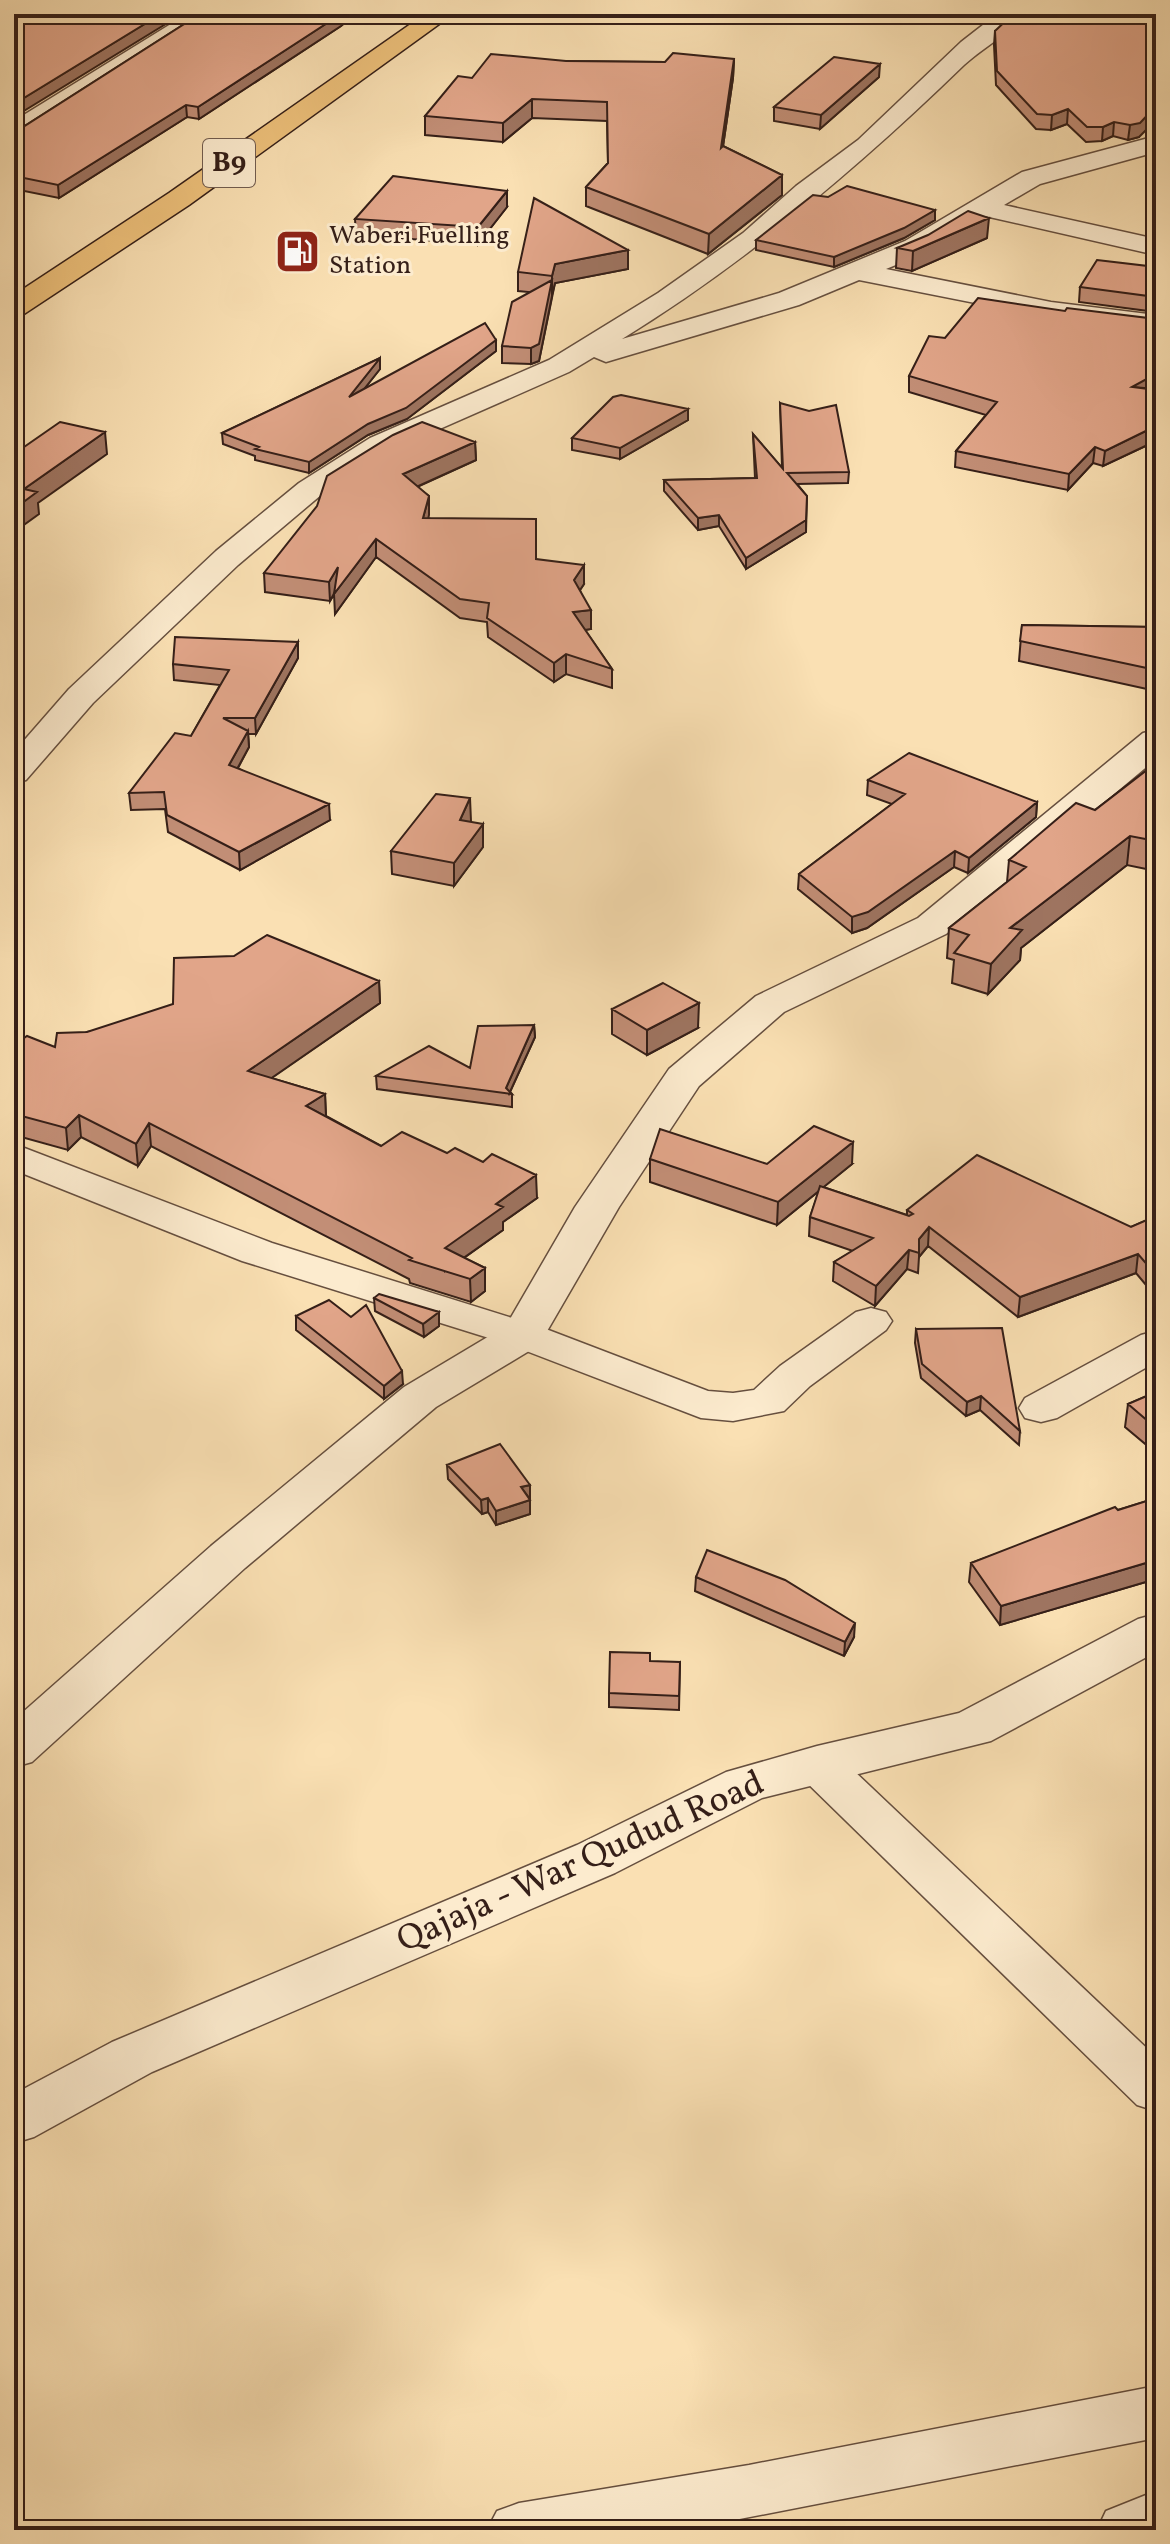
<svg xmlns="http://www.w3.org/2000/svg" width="1170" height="2544" viewBox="0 0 1170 2544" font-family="Vollkorn,serif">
	<rect width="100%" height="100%" fill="#fae0b3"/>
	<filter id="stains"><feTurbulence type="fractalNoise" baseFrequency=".0025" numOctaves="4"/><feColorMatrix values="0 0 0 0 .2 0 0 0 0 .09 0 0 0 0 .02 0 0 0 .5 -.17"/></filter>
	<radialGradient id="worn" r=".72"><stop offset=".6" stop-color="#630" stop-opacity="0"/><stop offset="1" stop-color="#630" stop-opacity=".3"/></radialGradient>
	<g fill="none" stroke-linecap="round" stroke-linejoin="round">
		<defs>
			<path id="minor" d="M14,14H34L22,29L14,31Z
				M187,14H216L23,137L14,140V121Z
				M997,14H1024C1010,34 982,48 964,65C859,167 747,262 622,339L779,293L905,241L1022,172L1156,136V152L1040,184L1004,205L1156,239V255L985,216L925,253L886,269L1051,302L1156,315V331L1051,318L859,280L799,305L616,359L606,362L594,357L569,372L392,450L321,495L238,565L93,703L26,780L14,783V752L69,689L216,551L299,483L370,438L549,360L658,293L743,233L796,186L858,140L961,42Z
				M14,1144L272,1243L538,1326L708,1391L733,1393L754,1390L780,1366L856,1312L871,1308L886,1312L892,1321L886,1330L810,1386L784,1411L733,1421L701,1418L508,1344L242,1261L14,1170Z
				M1156,1331V1362L1057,1418L1041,1422L1025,1418L1019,1408L1025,1398L1141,1335Z
				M817,1747L834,1752L1156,2057V2111L1137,2105L800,1776L792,1764L800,1752Z
				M1156,2491V2530H1097L1106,2511Z"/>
			<path id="tertiary" d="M1156,730V759L946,934L784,1012L699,1086L619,1207L539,1345L436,1407L245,1568L32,1762L14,1767V1720L211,1546L404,1387L506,1326L575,1207L669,1069L756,996L918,918L1143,733Z
				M1156,1614V1652L991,1741L762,1798L615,1873L152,2072L34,2137L14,2143V2094L112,2042L577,1845L726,1772L817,1746L959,1713L1138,1619Z
				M1156,2386V2438L683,2530H487L497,2511L519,2503L749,2465Z"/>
			<path id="trunk" d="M425,14H453L189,205L24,314L14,317V295L169,193Z"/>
		</defs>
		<use href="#minor" stroke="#664f3f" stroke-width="3"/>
		<use href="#tertiary" stroke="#664f3f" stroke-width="3"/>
		<use href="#trunk" stroke="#351f18" stroke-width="3"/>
		<use href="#minor" fill="#fcebce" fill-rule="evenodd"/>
		<use href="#tertiary" fill="#fcebce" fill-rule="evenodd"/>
		<use href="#trunk" fill="#edc07a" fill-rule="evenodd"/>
	</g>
	<path fill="#c28e76" stroke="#351f18" stroke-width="2" d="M200,14H355L341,26L199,119L187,117L59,198L14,189V129L23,127Z
		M921,14H959L953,19Z
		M1156,14L1139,137L1128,140L1113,136L1102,141L1086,142L1067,124L1051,130L1036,129L996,85L994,45L995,31Z
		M734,59L733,78L723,146L782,175V195L708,254L586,206V187L608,163L607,121L532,118L503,142L425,135V116L472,78L566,61L665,62Z
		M879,77L820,129L774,121V107Z
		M507,207L478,244L356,235L355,219Z
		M935,210V220L904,238L834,267L756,250V240Z
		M987,238L912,271L896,268L897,248Z
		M628,250V269L555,283L539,361L531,364L502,363V346L529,292L518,291V272Z
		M1156,267V312L1079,302L1080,287Z
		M1065,311L1156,390V441L1103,466L1093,463L1068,490L955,467L956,451L986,415L909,392V376L945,338Z
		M496,351L407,419L368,435L309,473L255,460V456L223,444L222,433L380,358V369L365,388Z
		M780,403L849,472L848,483L797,484L807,496L806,532L746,569L719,526L698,530L664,491V480L755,478L753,434L782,468Z
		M688,409V420L620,459L572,450V438Z
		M475,442L476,460L417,487L429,496L428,518L536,559L584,584L580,590L591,629L585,630L612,669V688L566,674L554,682L488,637L487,622L460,618L376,557L335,614V593L330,601L265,592L264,573Z
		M1022,625L1156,627V691L1019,661Z
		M298,642V658L256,734H248L249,747L238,768L330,820L240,870L168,832L165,809L131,810L129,793L191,736L220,685L174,680L173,664Z
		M1156,763V871L1127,865L1021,948L1020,960L988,994L952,983L954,960L947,958L949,928L1007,882L1009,860L1095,810Z
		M868,780L1037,802L1036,817L968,873L954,867L867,928L852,933L798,889L799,874L892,804L867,795Z
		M483,824V847L454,886L392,874L391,851Z
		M1156,977V1011L1151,1010Z
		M379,981L380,1003L271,1078L325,1094L326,1116L381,1146L537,1198L503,1222V1230L464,1258L485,1268V1291L471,1302L410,1283L409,1279L151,1146L138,1166L81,1137L68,1150L14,1135V1045L55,1047L87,1032Z
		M612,1009L698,1028L647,1055L612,1034Z
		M534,1025L535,1037L510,1092L512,1094V1107L377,1089L376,1076L470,1068Z
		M650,1159L767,1164H852L823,1187L907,1215V1210L1131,1227L1156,1216V1297L1136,1273L1018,1317L928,1246L919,1257L918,1273L907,1269L875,1306L833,1281L834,1262L853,1251L809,1236L810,1217L819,1191L777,1225L650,1182Z
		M374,1298L439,1312V1326L424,1337L375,1311Z
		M296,1316L403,1384L384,1399L296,1330Z
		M916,1329L1020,1431L1019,1445L980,1410L966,1416L921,1378L915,1343Z
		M1156,1392V1453L1125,1427L1128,1404Z
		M447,1465L530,1485V1514L496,1525L488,1512L482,1514L448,1479Z
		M1156,1498V1579L1000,1625L969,1582L971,1563L1118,1510Z
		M696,1577L854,1637L844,1656L695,1591Z
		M680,1662L679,1710L609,1707V1693Z"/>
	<path fill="#9e7460" stroke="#351f18" stroke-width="2" d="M161,14H182L14,117V104Z
		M341,14H355L341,26L199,119L198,107Z
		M734,59L733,78L720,167L721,148Z
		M880,64L879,77L820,129L821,115Z
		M532,99V118L503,142V123Z
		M186,105L187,117L59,198L58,185Z
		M1156,106V120L1139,137L1128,140L1130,125Z
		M1068,109L1067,124L1051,130L1052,115Z
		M1114,122L1113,136L1102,141L1103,127Z
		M782,175V195L708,254L709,234Z
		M507,191V207L478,244V227Z
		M935,210V220L904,238L834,267V257Z
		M989,218L987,238L912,271L913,251Z
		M628,250V269L555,283L552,295V276L555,264Z
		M552,280V296L539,361L531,364V348Z
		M496,340V351L407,419L368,435L309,473V462Z
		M380,358V369L349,408V397Z
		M1156,366V389L1132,387Z
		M688,409V420L620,459V448Z
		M1156,426V441L1103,466L1105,451Z
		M105,432L107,454L38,503L39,514L14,532V509L24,489Z
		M475,442L476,460L403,493V474Z
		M1095,447L1093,463L1068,490L1069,474Z
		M429,496V515L424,537L423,518Z
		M719,515V526L698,530V518Z
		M806,520V532L746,569V558Z
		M376,539V557L335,614L334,594Z
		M584,565V584L574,599V580Z
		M338,567V586L330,601L329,582Z
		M591,610V629L573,632V612Z
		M298,642V658L256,734L255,718Z
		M566,654V674L554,682V663Z
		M248,731L249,747L230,782L229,765Z
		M470,798L471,821L460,843V820Z
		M1037,802L1036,817L968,873L969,858Z
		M329,804L330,820L240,870L239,852Z
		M483,824V847L454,886V863Z
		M1130,836L1127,865L1021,948L1020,960L988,994L991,964L1010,928Z
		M955,851L954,867L867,928L852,933V917Z
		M379,981L380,1003L250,1093L248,1071Z
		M699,1003L698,1028L647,1055V1030Z
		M534,1025L535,1037L509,1094L506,1088Z
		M325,1094L326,1117L306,1106Z
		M79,1115L81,1137L68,1150L66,1128Z
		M149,1123L151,1146L138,1166L136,1144Z
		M853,1142L852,1164L777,1225L778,1202Z
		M536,1175L537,1198L503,1222V1230L445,1271V1248L496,1204Z
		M929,1227L928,1246L919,1257V1239Z
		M909,1250L907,1269L875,1306L876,1286Z
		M1138,1254L1136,1273L1018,1317L1020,1297Z
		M485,1268V1291L471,1302L470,1279Z
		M439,1312V1326L424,1337L423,1324Z
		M402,1371L403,1384L384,1399V1386Z
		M981,1396L980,1410L966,1416L967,1402Z
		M530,1485V1499L521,1487Z
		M488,1498V1512L482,1514L481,1500Z
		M530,1500V1514L496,1525V1511Z
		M1156,1560V1579L1000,1625L1001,1606Z
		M855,1623L854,1637L844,1656L845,1642Z"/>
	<path fill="#e1a589" stroke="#351f18" stroke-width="2" d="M26,14H161L14,104V20L23,19Z
		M200,14H341L198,107L186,105L58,185L14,176V129L23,127Z
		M1013,14H1156V106L1140,123L1130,125L1114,122L1103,127H1087L1068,109L1052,115L1037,114L997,71L995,31Z
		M673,53L734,59L721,148L723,146L782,175L709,234L586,187L608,163L607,102L532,99L503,123L425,116L458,76L472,78L491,54L566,61L665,62Z
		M834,57L880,64L821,115L774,107Z
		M393,176L507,191L478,227L355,219Z
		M847,186L935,210L904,228L834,257L756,240L813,195L828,197Z
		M534,198L628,250L555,264L552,276L518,272Z
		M968,211L989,218L913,251L897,248L928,235Z
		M1097,260L1156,267V297L1080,287Z
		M552,280L539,344L531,348L502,346L512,302Z
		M978,298L1065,311L1067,308L1156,319V374L1132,387L1156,390V426L1105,451L1095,447L1069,474L956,451L997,402L909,376L929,336L945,338Z
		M485,323L496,340L406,408L368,424L309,462L255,449L259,447L222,433L380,358L349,397Z
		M621,395L688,409L620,448L572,438L613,397Z
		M780,403L809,411L836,405L849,472L787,473L807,496L806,520L746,558L719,515L698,518L664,480L757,478L753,434L783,469Z
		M60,422L105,432L24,489L37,492L14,509V454Z
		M422,422L475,442L403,474L429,496L423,518L536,519V559L584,565L574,580L591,610L573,612L612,669L566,654L554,663L487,618L489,603L460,599L376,539L334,594L338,567L329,582L264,573L317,506L327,476L393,435Z
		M1022,625L1156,627V670L1020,641Z
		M175,637L298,642L255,718H223L248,731L229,765L329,804L239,852L167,815L164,792L129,793L175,733L191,736L229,670L173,664Z
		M909,753L1037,802L969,858L955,851L868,912L852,917L799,874L905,794L868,780Z
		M1156,763V841L1130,836L1010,928L1022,930L991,964L954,953L969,935L949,928L1026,867L1009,860L1076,803L1095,810Z
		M436,794L470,798L460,820L483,824L454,863L391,851Z
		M267,935L379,981L248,1071L325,1094L306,1106L381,1146L402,1132L447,1153L455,1148L483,1162L492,1154L536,1175L496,1204L503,1207L445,1248L485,1268L470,1279L409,1260L412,1258L149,1123L136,1144L79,1115L66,1128L14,1114V1045L27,1036L55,1047L57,1033L87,1032L173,1004L174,958L234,956Z
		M663,983L699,1003L647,1030L612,1009Z
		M534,1025L506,1088L512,1094L376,1076L429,1046L470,1068L478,1026Z
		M814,1126L853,1142L778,1202L650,1159L660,1129L767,1164Z
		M977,1155L1131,1227L1156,1216V1275L1138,1254L1020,1297L929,1227L919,1239V1253L909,1250L876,1286L834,1262L873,1238L810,1217L820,1186L909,1216L913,1214L907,1210Z
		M379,1294L439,1312L423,1324L374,1298Z
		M329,1300L351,1317L366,1305L402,1371L384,1386L296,1316Z
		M1002,1328L1020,1431L981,1396L967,1402L922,1364L916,1329Z
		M1156,1392V1428L1128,1404Z
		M500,1444L530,1485L521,1487L530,1500L496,1511L488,1498L481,1500L447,1465Z
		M1156,1498V1560L1001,1606L971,1563L1115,1507L1118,1510Z
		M707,1550L785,1580L855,1623L845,1642L696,1577Z
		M610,1652L650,1653V1661L680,1662L679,1696L609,1693Z"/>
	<defs>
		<symbol id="fuel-square" viewBox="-11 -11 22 22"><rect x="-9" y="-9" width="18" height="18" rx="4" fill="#8f2418" stroke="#fcebce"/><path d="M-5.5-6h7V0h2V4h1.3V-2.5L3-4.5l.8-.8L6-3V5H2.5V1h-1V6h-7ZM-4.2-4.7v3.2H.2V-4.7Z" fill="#fff"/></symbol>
	</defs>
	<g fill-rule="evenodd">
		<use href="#fuel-square" x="272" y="226" width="51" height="51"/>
	</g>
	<g text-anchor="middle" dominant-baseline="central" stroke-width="6" stroke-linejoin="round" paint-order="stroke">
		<g font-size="26" fill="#351f18" stroke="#fcebce" text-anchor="start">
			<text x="329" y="236">Waberi Fuelling<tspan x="329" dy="30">Station</tspan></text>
		</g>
		<rect fill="#fcebce" stroke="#715c4f" stroke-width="2" x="203" y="139" width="52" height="48" rx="6"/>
		<g font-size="28" font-weight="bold" fill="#351f18">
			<text x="229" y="163">B9</text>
		</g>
		<g font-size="36" fill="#351f18" stroke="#fcebce">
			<text transform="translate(581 1863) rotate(-24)">Qajaja - War Qudud Road</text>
		</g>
	</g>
	<rect width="1170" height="2544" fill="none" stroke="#fae0b3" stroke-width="48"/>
	<rect x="16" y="16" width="1138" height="2512" fill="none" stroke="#351f18" stroke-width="4"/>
	<rect x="24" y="24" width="1122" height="2496" fill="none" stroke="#351f18" stroke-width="2"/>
	<rect width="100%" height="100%" filter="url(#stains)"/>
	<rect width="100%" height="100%" fill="url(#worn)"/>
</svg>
